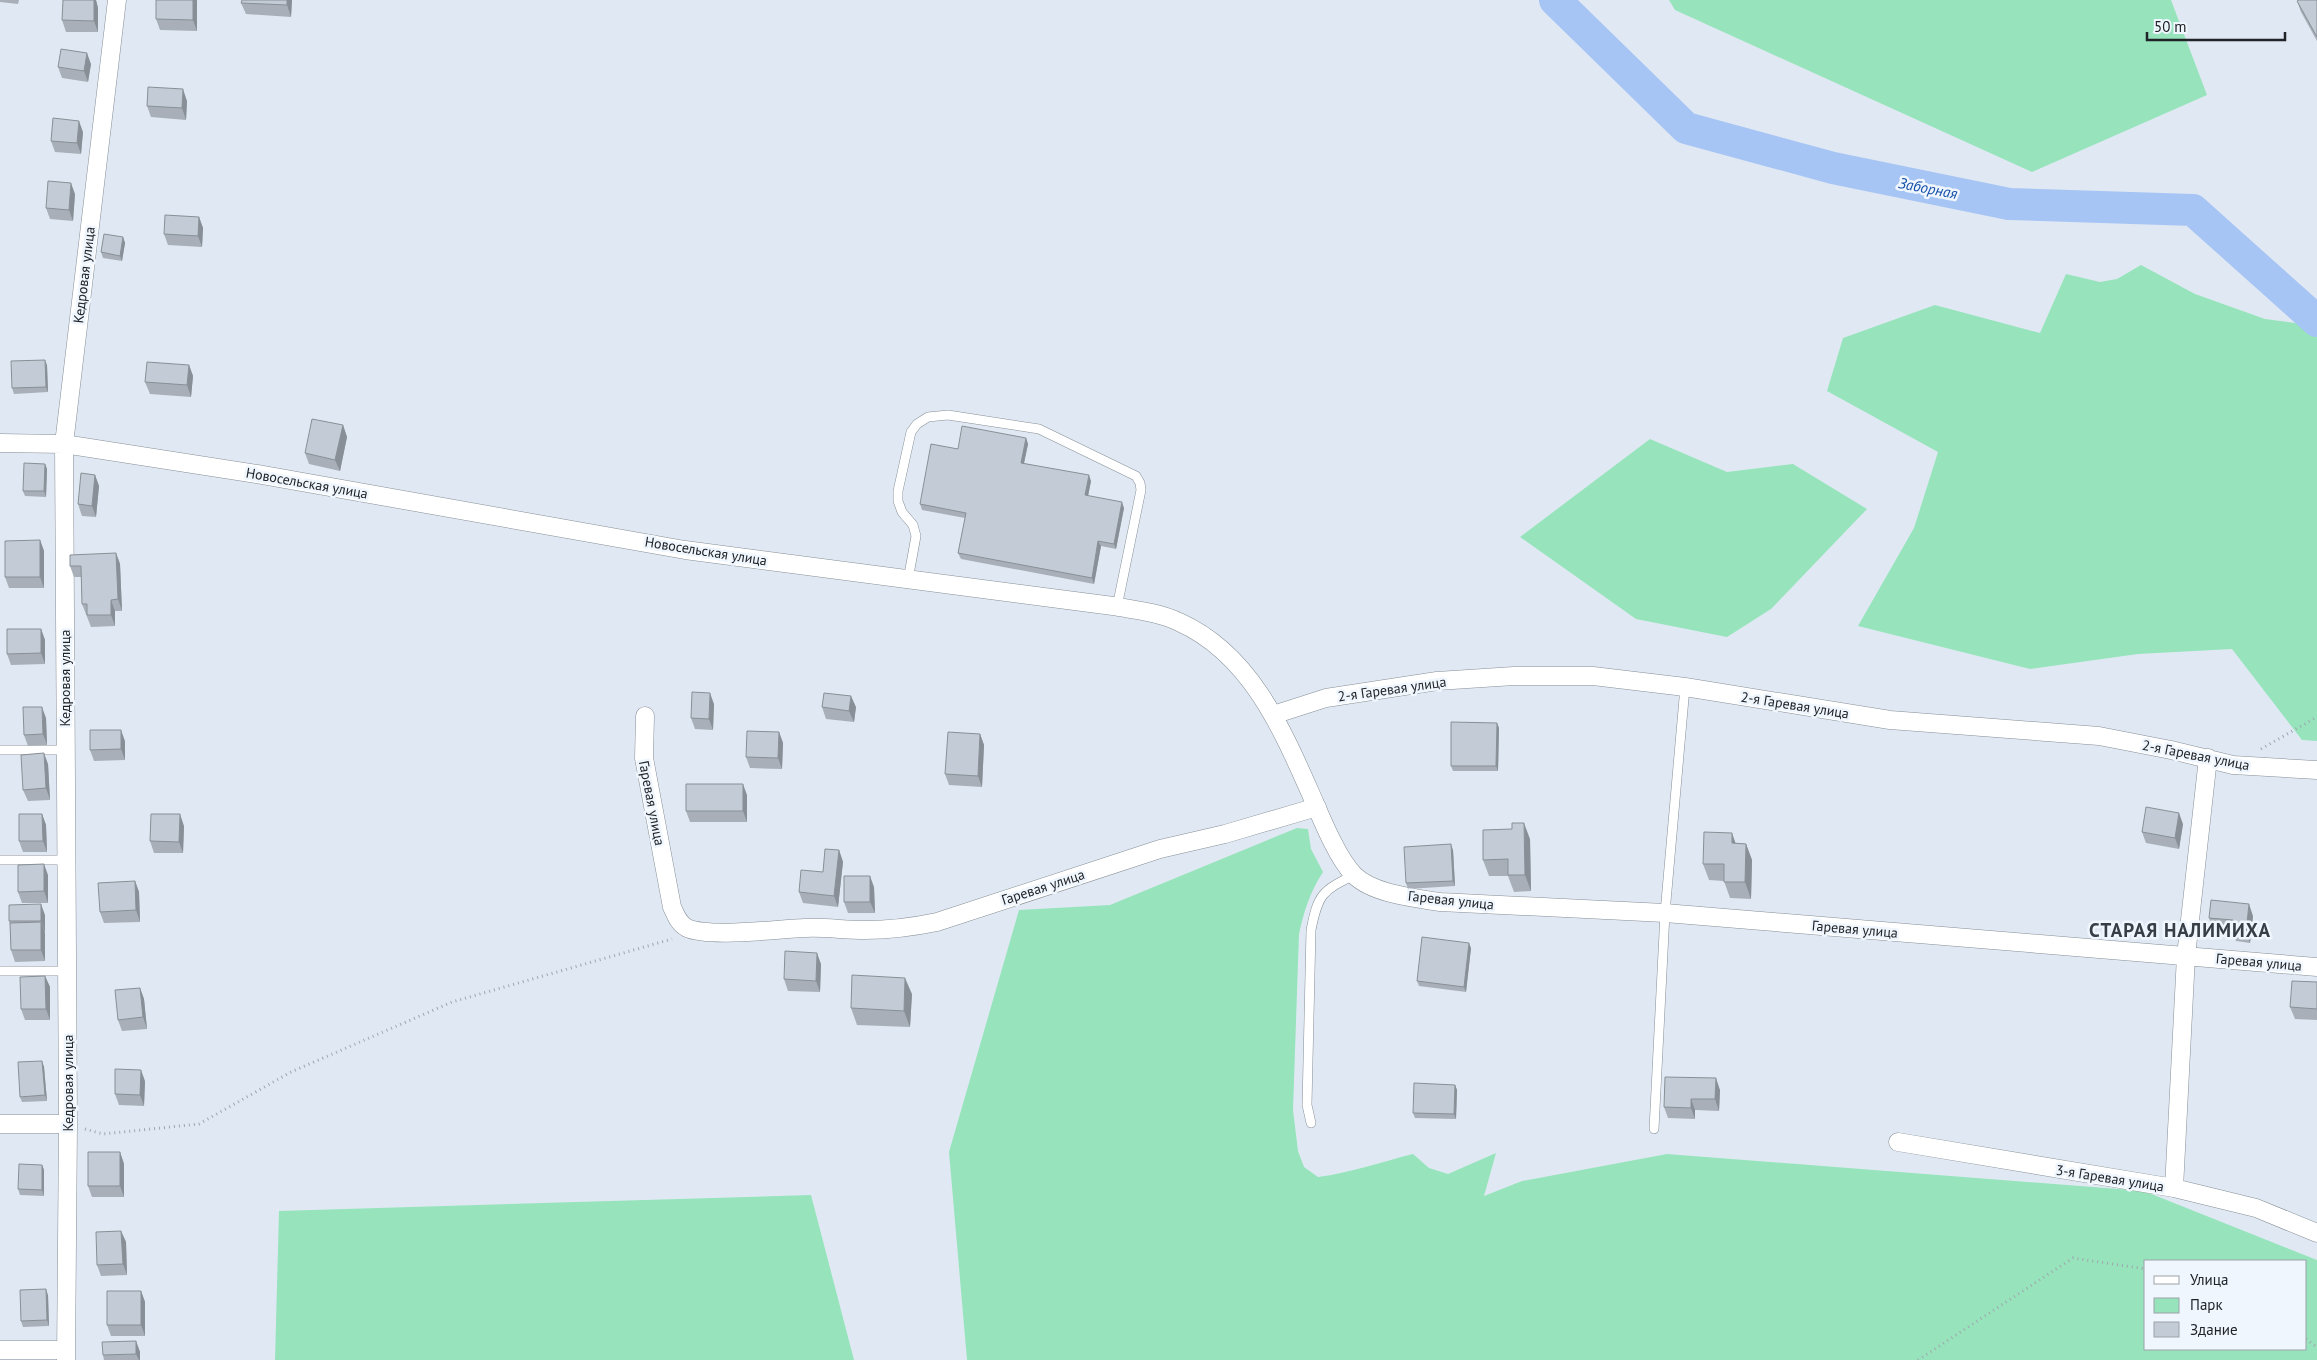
<svg xmlns="http://www.w3.org/2000/svg" width="2317" height="1360" viewBox="0 0 2317 1360" font-family="'PT Sans',sans-serif">
	<rect width="100%" height="100%" fill="#e0e9f3"/>
	<path fill="#97e4bc" fill-rule="evenodd" d="M1669,0H2171L2207,95L2032,172L1675,10Z
		M2141,265L2195,294L2265,319L2317,326V741L2302,740L2232,649L2138,654L2030,669L1858,626L1914,528L1938,452L1827,391L1843,338L1935,305L2040,333L2066,274L2100,282L2117,279Z
		M1650,439L1727,472L1793,464L1867,509L1771,609L1727,637L1636,619L1520,537Z
		M1297,828L1308,829L1311,849L1323,872C1310,892 1304,911 1299,934L1293,1110L1298,1151L1304,1167L1318,1177C1350,1173 1381,1162 1413,1154L1429,1168L1448,1174L1496,1153L1484,1196L1522,1181L1667,1154L2144,1191L2317,1260V1360H967L949,1152L1019,910L1110,905ZM2146,1261H2306V1349H2146Z
		M811,1195L854,1360H275L279,1211Z"/>
	<g fill="none" stroke-linecap="round" stroke-linejoin="round">
		<path stroke="#a7c5f4" stroke-width="32" d="M1555,0L1686,128L1833,168L2009,204L2193,210L2317,321"/>
		<defs>
			<path id="service" d="M908,580L916,536L913,525L902,512L898,501V491L911,432L917,424L928,417L948,415L1039,429L1136,476L1140,483L1141,490L1117,607
				M0,750H66
				M0,860H67
				M0,971H67
				M1311,1123L1307,1105L1311,930C1318,894 1322,891 1354,875
				M1654,1129L1665,913L1685,687"/>
			<path id="minor" d="M0,443L64,444L257,474L685,550L1113,606C1134,610 1159,612 1179,622C1251,654 1283,731 1313,799C1322,820 1338,859 1354,875C1373,894 1415,898 1440,902L1665,913L2317,967
				M1273,715L1326,698L1437,681L1514,676H1593L1685,687L1890,720L2099,736L2171,750L2233,765L2317,770
				M645,716L644,758L672,907C676,915 678,923 687,928C710,938 777,929 805,928C825,927 845,930 865,930C890,930 913,927 937,922L1160,849L1225,834L1317,807
				M0,1124H68
				M1898,1142L2174,1188L2256,1208L2317,1233
				M2174,1188L2186,956L2208,758
				M0,1350H66
				M66,1360L68,1124L64,444L117,0"/>
		</defs>
		<use href="#service" stroke="#868f97" stroke-width="10"/>
		<use href="#minor" stroke="#868f97" stroke-width="19"/>
		<path stroke="#9fa6ae" stroke-width="3" stroke-dasharray="1 4" stroke-linecap="butt" d="M2261,749L2317,717
			M85,1129L103,1134L199,1124L291,1072L452,1002L672,939
			M2306,1339L2317,1347
			M1918,1360L2073,1258L2146,1269"/>
		<use href="#service" stroke="#fff" stroke-width="9"/>
		<use href="#minor" stroke="#fff" stroke-width="18"/>
	</g>
	<path fill="#a8afb8" d="M0,0H19L18,4L0,2Z
		M63,0H96L98,8V32H66L62,20Z
		M156,0H197V31L160,30L156,19Z
		M292,0L291,17L246,14L241,3Z
		M2317,0V41L2301,12L2297,1Z
		M91,64L88,82L62,78L58,67Z
		M187,101L186,120L151,117L147,106Z
		M83,132L81,154L55,152L51,141Z
		M75,194L73,221L50,219L46,208Z
		M199,217L203,228L202,247L168,245L164,234Z
		M123,237L125,243L122,261L103,258L101,252Z
		M47,365L48,392L14,394L12,388Z
		M189,365L193,376L191,397L150,394L145,382Z
		M343,425L347,437L340,471L309,464L305,453Z
		M1026,438L1028,444L1024,463L1091,481L1088,496L1124,508L1116,549L1101,546L1094,584L961,559L958,553L965,518L922,510L920,504L958,449Z
		M45,464L47,469L46,497L25,496L23,491Z
		M95,475L99,486L96,517L82,516L78,504Z
		M40,540L44,551V588H9L5,577Z
		M116,553L120,564L122,611H115V626L91,627L82,604L81,577H74L70,566Z
		M41,629L45,640V664L11,665L7,654Z
		M714,704L713,730L695,729L691,718Z
		M822,707H856L854,722L826,719Z
		M46,718L47,745L28,746L24,735Z
		M1497,723L1499,728L1498,771H1453L1451,766Z
		M779,732L783,743L782,769L750,768L746,757Z
		M980,734L984,745L982,787L949,785L945,774Z
		M125,741V760L94,761L90,750Z
		M48,764L50,800L28,801L23,790Z
		M747,795V822H690L686,811Z
		M42,814L46,825L47,852H23L19,841Z
		M2183,824L2179,849L2146,843L2142,832Z
		M184,826L183,853H154L150,841Z
		M1530,839L1531,891L1514,892L1508,876H1489L1483,860Z
		M1736,843L1746,844L1752,860L1751,899L1730,898L1724,881L1709,880L1703,864Z
		M839,850L843,862L838,907L803,903L799,892L823,872Z
		M1453,850L1455,886L1408,889L1406,883Z
		M48,875V903H22L18,892Z
		M135,881L139,892L140,922L104,923L100,912Z
		M874,887L875,913H848L844,902Z
		M45,915V932H44L45,961L15,962L11,950L10,925L9,921Z
		M2253,916L2250,943L2236,941L2232,931L2213,929L2209,918Z
		M1471,948L1466,992L1419,986L1417,981Z
		M821,964L820,992L788,991L784,979Z
		M45,976L50,987V1020H25L21,1009Z
		M2317,982V1020L2295,1019L2290,1007Z
		M140,988L144,999L147,1029L122,1031L118,1020Z
		M912,994L910,1027L857,1025L851,1008Z
		M42,1061L44,1067L47,1101L22,1102L20,1097Z
		M145,1081L144,1106L119,1105L115,1094Z
		M1455,1085L1457,1090L1456,1119L1415,1118L1413,1113Z
		M1720,1090L1719,1111L1695,1110V1119L1668,1118L1664,1107Z
		M120,1152L124,1164V1197H92L88,1186Z
		M42,1165L44,1170V1196L20,1195L18,1189Z
		M121,1231L126,1242L127,1275L101,1276L97,1265Z
		M141,1291L145,1302V1336H111L107,1325Z
		M48,1295L49,1326L23,1327L21,1321Z
		M136,1341L140,1352V1360H104L103,1355Z"/>
	<path fill="#888f96" d="M94,0H96L98,8V32L94,21Z
		M193,0H197V31L193,20Z
		M287,0H292L291,17L287,5Z
		M87,53L91,64L88,82L84,71Z
		M183,89L187,101L186,120L182,108Z
		M79,121L83,132L81,154L77,143Z
		M71,183L75,194L73,221L69,210Z
		M199,217L203,228L202,247L198,236Z
		M123,237L125,243L122,261L120,256Z
		M45,360L47,365L48,392L46,387Z
		M189,365L193,376L191,397L187,385Z
		M343,425L347,437L340,471L335,460Z
		M1026,438L1028,444L1023,468L1021,463Z
		M45,464L47,469L46,497L44,491Z
		M95,475L99,486L96,517L92,506Z
		M1089,475L1091,481L1087,501L1085,495Z
		M1122,502L1124,508L1116,549L1114,544Z
		M40,540L44,551V588L40,577Z
		M1098,541L1101,546L1094,584L1092,578Z
		M116,553L120,564L122,611L118,599Z
		M111,600L115,611V626L111,615Z
		M41,629L45,640V664L41,653Z
		M710,693L714,704L713,730L709,719Z
		M851,696L856,707L854,722L849,711Z
		M42,707L46,718L47,745L43,734Z
		M1497,723L1499,728L1498,771L1496,766Z
		M121,730L125,741V760L121,749Z
		M779,732L783,743L782,769L778,758Z
		M980,734L984,745L982,787L978,776Z
		M44,753L48,764L50,800L46,788Z
		M743,784L747,795V822L743,811Z
		M2179,813L2183,824L2179,849L2175,838Z
		M42,814L46,825L47,852L43,841Z
		M180,814L184,826L183,853L179,842Z
		M1524,823L1530,839L1531,891L1525,875Z
		M1732,833L1738,850L1732,843Z
		M1451,844L1453,850L1455,886L1453,881Z
		M1746,844L1752,860L1751,899L1745,882Z
		M839,850L843,862L838,907L834,896Z
		M44,864L48,875V903L44,891Z
		M870,876L874,887L875,913L870,902Z
		M135,881L139,892L140,922L136,910Z
		M41,904L45,915V932L41,921Z
		M2249,904L2253,916L2250,943L2246,932Z
		M41,922L45,933V961L41,950Z
		M1469,943L1471,948L1466,992L1464,987Z
		M817,953L821,964L820,992L816,981Z
		M45,976L50,987V1020L46,1009Z
		M905,978L912,994L910,1027L904,1011Z
		M140,988L144,999L147,1029L143,1017Z
		M42,1061L44,1067L47,1101L45,1095Z
		M141,1070L145,1081L144,1106L140,1095Z
		M1716,1078L1720,1090L1719,1111L1715,1099Z
		M1455,1085L1457,1090L1456,1119L1454,1114Z
		M1691,1099L1695,1110V1119L1691,1108Z
		M120,1152L124,1164V1197L120,1186Z
		M42,1165L44,1170V1196L42,1190Z
		M121,1231L126,1242L127,1275L123,1264Z
		M46,1289L48,1295L49,1326L47,1320Z
		M141,1291L145,1302V1336L141,1325Z
		M136,1341L140,1352V1360H139L136,1354Z"/>
	<path fill="#c3ccd6" stroke="#888f96" d="M63,0H94V21L62,20Z
		M156,0H193V20L156,19Z
		M242,0H287V5L241,3Z
		M2299,0H2317V37L2297,1Z
		M61,49L87,53L84,71L58,67Z
		M148,87L183,89L182,108L147,106Z
		M53,118L79,121L77,143L51,141Z
		M48,181L71,183L69,210L46,208Z
		M165,215L199,217L198,236L164,234Z
		M104,234L123,237L120,256L101,252Z
		M45,360L46,387L12,388L11,361Z
		M147,362L189,365L187,385L145,382Z
		M312,419L343,425L335,460L305,453Z
		M962,426L1026,438L1021,463L1089,475L1085,495L1122,502L1114,544L1098,541L1092,578L958,553L966,513L920,504L931,444L958,449Z
		M24,463L45,464L44,491H23Z
		M81,473L95,475L92,506L78,504Z
		M40,540V577H5V541Z
		M116,553L118,599L111,600V615H87V604H82L81,566H70V555Z
		M7,629H41V653L7,654Z
		M692,692L710,693L709,719L691,718Z
		M824,693L851,696L849,711L822,707Z
		M23,707H42L43,734L24,735Z
		M1451,722L1497,723L1496,766H1451Z
		M90,730H121V749L90,750Z
		M747,731L779,732L778,758L746,757Z
		M948,732L980,734L978,776L945,774Z
		M44,753L46,788L23,790L21,755Z
		M686,784H743V811H686Z
		M2146,807L2179,813L2175,838L2142,832Z
		M19,814H42L43,841H19Z
		M151,814H180L179,842L150,841Z
		M1512,823H1524L1525,875H1508V859L1483,860V830L1512,829Z
		M1704,832L1732,833V843L1746,844L1745,882H1724V864H1703Z
		M1451,844L1453,881L1406,883L1404,847Z
		M825,849L839,850L834,896L799,892L801,870L823,872Z
		M44,864V891L18,892V865Z
		M844,876H870V902H844Z
		M135,881L136,910L100,912L98,883Z
		M2211,900L2249,904L2246,932L2232,930L2233,920L2209,918Z
		M41,904V921H9V905Z
		M41,922V950H11L10,923Z
		M1422,937L1469,943L1464,987L1417,981Z
		M785,951L817,953L816,981L784,979Z
		M852,975L905,978L904,1011L851,1008Z
		M45,976L46,1009H21L20,977Z
		M2292,981L2317,982V1009L2290,1007Z
		M140,988L143,1017L118,1020L115,990Z
		M42,1061L45,1095L20,1097L18,1062Z
		M115,1069L141,1070L140,1095L115,1094Z
		M1665,1077L1716,1078L1715,1099H1691V1108L1664,1107Z
		M1414,1083L1455,1085L1454,1114L1413,1113Z
		M88,1152H120V1186H88Z
		M19,1164L42,1165V1190L18,1189Z
		M121,1231L123,1264L97,1265L96,1232Z
		M46,1289L47,1320L21,1321L20,1290Z
		M107,1291H141V1325H107Z
		M136,1341V1354L103,1355L102,1342Z"/>
	<g text-anchor="middle" dominant-baseline="central" stroke-width="5" stroke-linejoin="round" paint-order="stroke">
		<g font-size="14" fill="#202327" stroke="#eff6fe">
			<text transform="translate(84 275) rotate(-83)">Кедровая улица</text>
			<text transform="translate(307 483) rotate(10)">Новосельская улица</text>
			<text transform="translate(706 551) rotate(9)">Новосельская улица</text>
			<text transform="translate(65 678) rotate(-90)">Кедровая улица</text>
			<text transform="translate(1392 689) rotate(-8)">2-я Гаревая улица</text>
			<text transform="translate(1795 705) rotate(9)">2-я Гаревая улица</text>
			<text transform="translate(2196 755) rotate(11)">2-я Гаревая улица</text>
			<text transform="translate(652 803) rotate(79)">Гаревая улица</text>
			<text transform="translate(1043 887) rotate(-18)">Гаревая улица</text>
			<text transform="translate(1451 900) rotate(6)">Гаревая улица</text>
			<text transform="translate(1855 929) rotate(5)">Гаревая улица</text>
			<text transform="translate(2259 962) rotate(5)">Гаревая улица</text>
			<text transform="translate(68 1083) rotate(-90)">Кедровая улица</text>
			<text transform="translate(2110 1178) rotate(9)">3-я Гаревая улица</text>
		</g>
		<g font-size="15" font-style="italic" fill="#1550a8" stroke="#eff6fe">
			<text transform="translate(1928 188) rotate(11)">Заборная</text>
		</g>
		<g font-size="19" font-weight="bold" letter-spacing="1" fill="#373e45" stroke="#eff6fe">
			<text x="2180" y="930">СТАРАЯ НАЛИМИХА</text>
		</g>
	</g>
	<rect x="2144" y="1260" width="162" height="90" fill="#eff6fe" stroke="#9ca2a8"/>
	<rect x="2154" y="1276" width="25" height="8" fill="#ffffff" stroke="#9ca2a8"/>
	<text x="2190" y="1285" font-size="15" fill="#202327">Улица</text>
	<rect x="2154" y="1298" width="25" height="15" fill="#97e4bc" stroke="#9ca2a8"/>
	<text x="2190" y="1310" font-size="15" fill="#202327">Парк</text>
	<rect x="2154" y="1322" width="25" height="15" fill="#c3ccd6" stroke="#9ca2a8"/>
	<text x="2190" y="1335" font-size="15" fill="#202327">Здание</text>
	<path d="M2147 32v8h138v-8" fill="none" stroke="#202327" stroke-width="2.5"/>
	<text x="2154" y="32" font-size="15" fill="#202327" stroke="#eff6fe" stroke-width="4" paint-order="stroke">50 m</text>
</svg>
